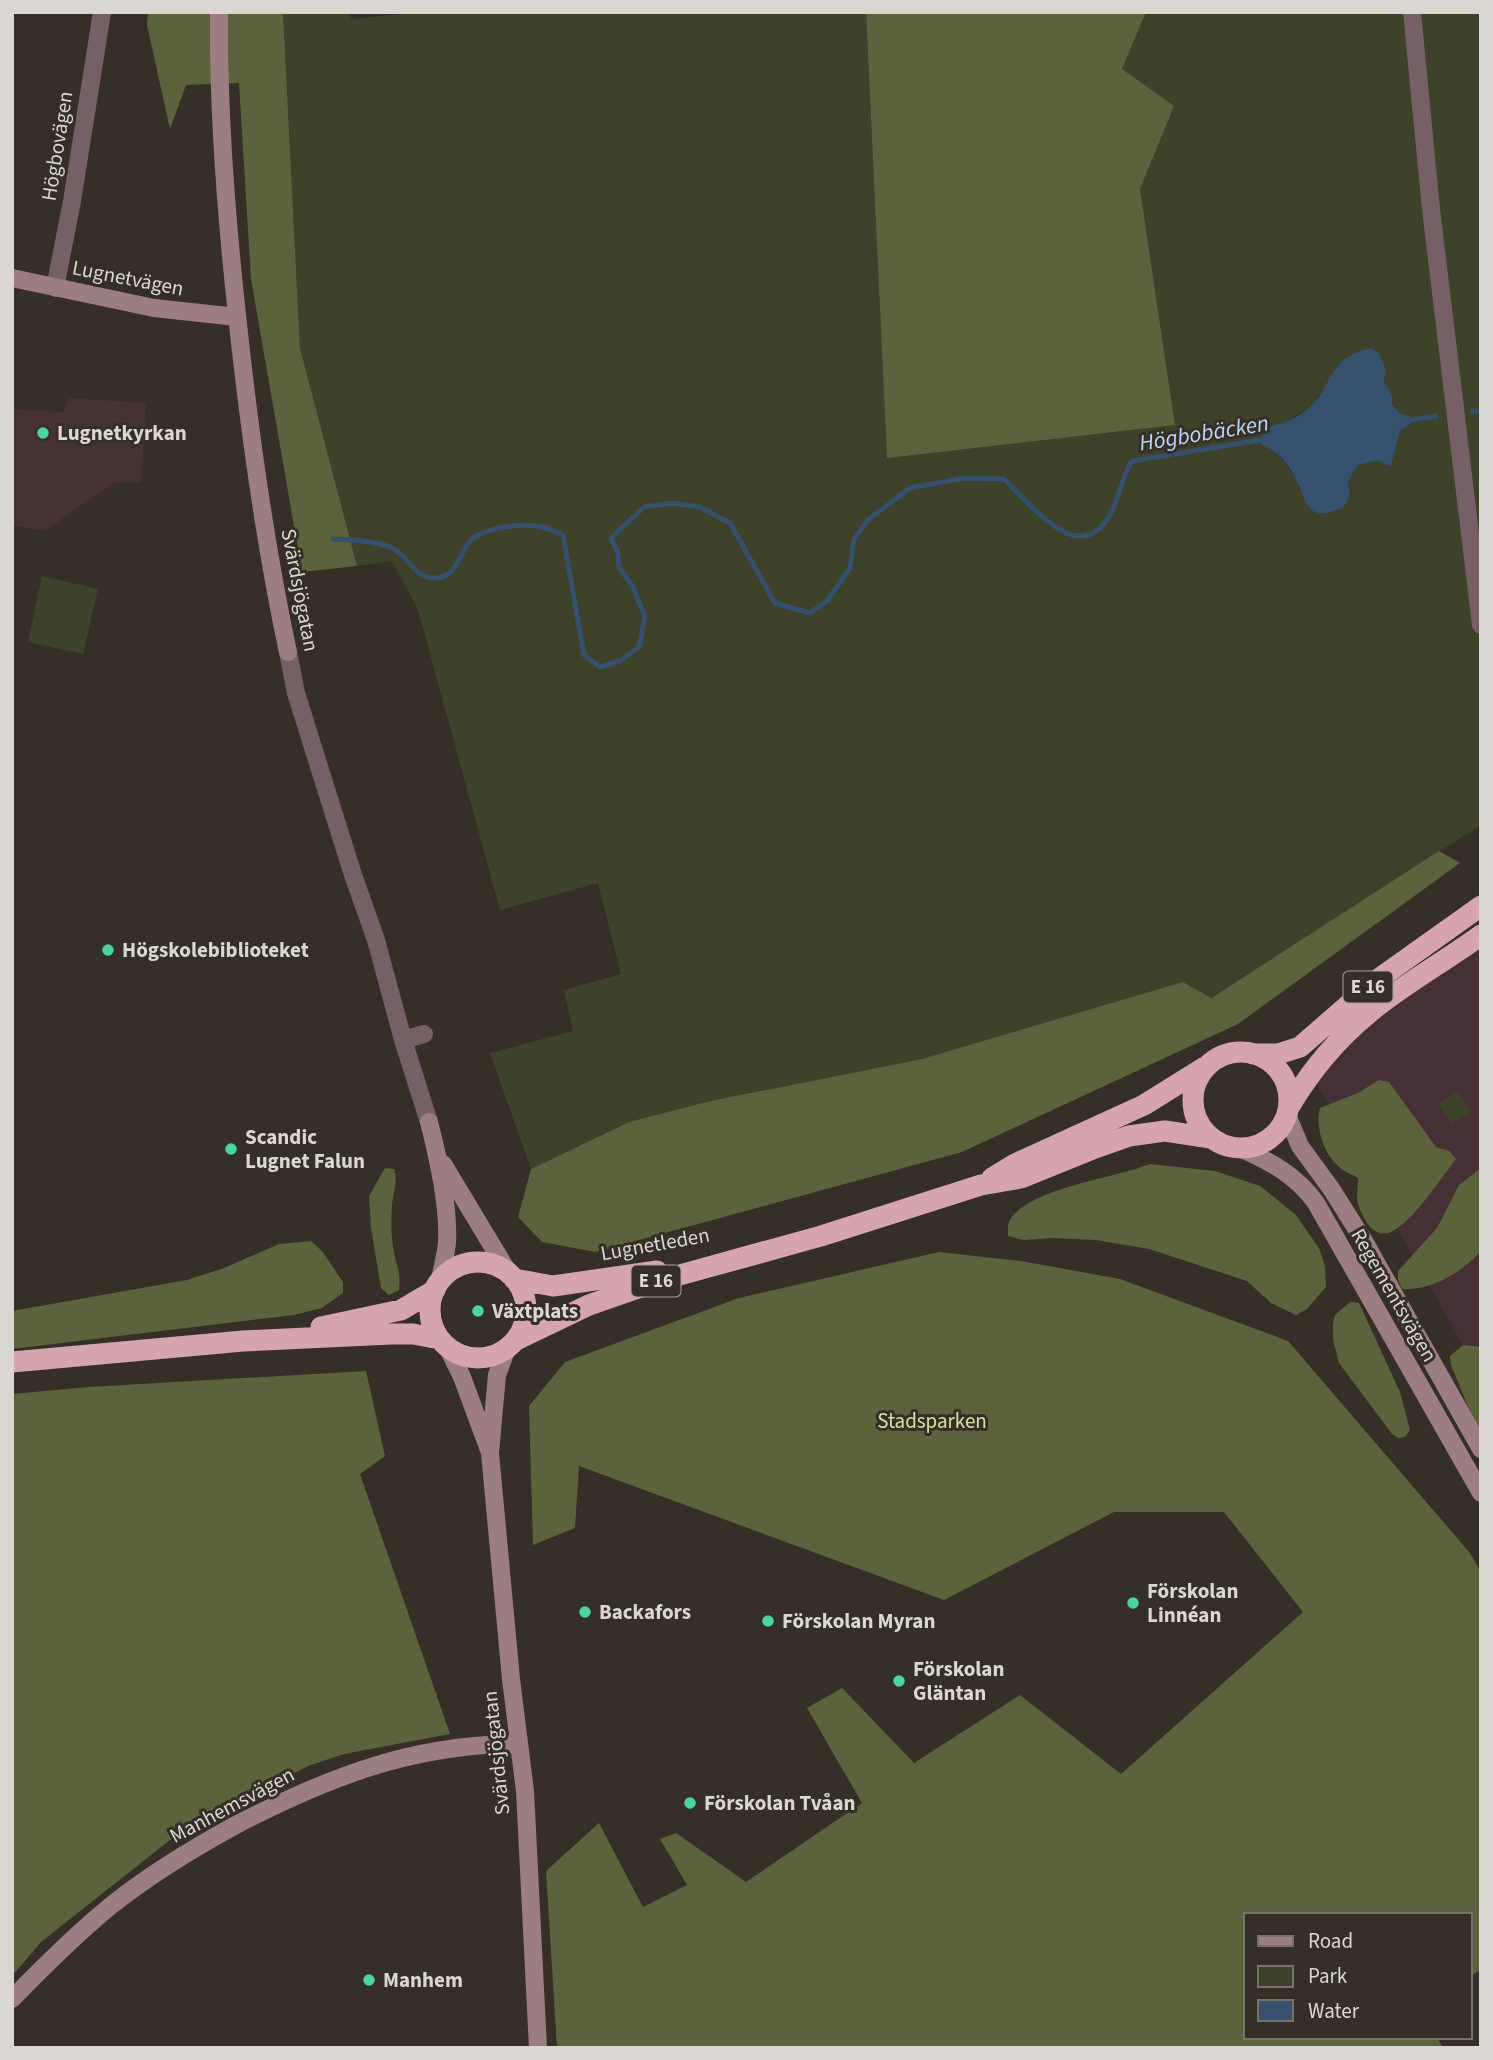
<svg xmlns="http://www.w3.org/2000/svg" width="1493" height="2060" viewBox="0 0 1493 2060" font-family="'Source Sans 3',sans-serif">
	<rect width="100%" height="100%" fill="#352f28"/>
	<path fill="#453135" d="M1481,940V1378L1311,1072Z"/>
	<path fill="#46322f" d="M69,398L146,403L141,482H116L44,531L12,525V409L63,412Z"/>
	<path fill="#3e422b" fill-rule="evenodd" d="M283,12H348L352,19L423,12H866L887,457L1175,425L1140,189L1173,106L1122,69L1146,12H1481V825L1210,998L922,1059L710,1101L629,1122L531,1169L490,1053L573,1031L564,990L621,974L598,883L500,910L418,610L392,561L357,566L300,348ZM1336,366L1386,370L1384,382L1392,395V404L1399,413L1409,416L1410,423L1400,431L1391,465L1377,461L1358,465L1348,481L1350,495L1299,491L1297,480L1275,449L1287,420L1308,409L1329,382Z
		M42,576L98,589L83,654L28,642Z
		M1458,1091L1472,1112L1452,1124L1438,1104Z"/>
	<path fill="#5c623b" d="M148,12H283L300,348L357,566L302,572L251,279L239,83L186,85L170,129L147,25Z
		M866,12H1146L1122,69L1174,106L1140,189L1175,425L887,458Z
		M1439,851L1460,863L1238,1024L962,1152L595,1252L542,1242L518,1217L531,1169L629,1122L710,1101L922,1059L1183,982L1211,998Z
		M1379,1080L1389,1082L1436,1147L1449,1151L1456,1159C1441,1178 1413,1222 1391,1232C1383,1236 1373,1232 1368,1224C1363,1217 1359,1209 1357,1199C1357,1193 1358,1185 1358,1178C1351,1174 1343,1171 1338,1166C1323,1153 1315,1126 1320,1108L1358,1093Z
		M1150,1164L1215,1171L1260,1186L1295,1214L1319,1248L1325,1266L1326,1287L1307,1309L1296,1315L1271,1303L1247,1281L1149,1249L1096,1240L1054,1238L1023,1240L1008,1236C1008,1231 1007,1225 1010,1220C1028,1188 1116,1178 1150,1164Z
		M385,1168L394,1169C399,1181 392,1195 392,1207C391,1222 391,1237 394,1252C397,1269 401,1270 399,1290L389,1295L381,1288L371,1228L369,1196Z
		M1481,1168V1251C1461,1273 1431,1291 1402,1289L1398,1280V1271L1437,1228L1459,1185Z
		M311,1241L322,1251L343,1282V1293L322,1308L294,1315L12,1349V1311L187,1280L224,1268L279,1244Z
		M939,1252L1021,1261L1120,1279L1288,1341L1470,1553L1481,1572V1970L1470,1976V1915H1246V2037H1437L1443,2048H557L546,1871L599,1823L643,1907L687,1885L660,1839L676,1833L746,1882L862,1803L807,1708L842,1688L914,1763L1020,1695L1121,1774L1303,1612L1224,1512H1114L944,1600L579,1466L575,1528L533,1545L529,1406L565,1362L739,1298Z
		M1350,1302L1359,1303L1400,1392L1410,1430L1405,1437L1398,1438L1392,1434L1339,1363L1333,1340V1323L1335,1315Z
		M1463,1345L1481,1347V1438L1451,1365L1450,1356Z
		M366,1371L385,1456L360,1474L450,1734L344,1754L308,1766L170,1840L41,1942L12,1976V1394L89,1387Z"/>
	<path fill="#35516d" d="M1371,348L1378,352L1386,370L1384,382L1392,395V404L1399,413L1410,416L1411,423L1400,431L1391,466L1377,461L1358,465L1348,481L1350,495L1344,507C1308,523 1309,507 1296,480C1289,464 1277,450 1261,445L1263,430C1277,424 1297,419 1309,408C1337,380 1325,360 1371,348Z"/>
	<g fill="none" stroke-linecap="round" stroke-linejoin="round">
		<path stroke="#35516d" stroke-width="5" d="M1473,411H1481
			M1404,421L1436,416
			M333,539C352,540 373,540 392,548C408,555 414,578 435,578C456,579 459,554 470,541C483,527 525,523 543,527C550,529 557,532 563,535L584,655L600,667L620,661L639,647L645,617L633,587L619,567L618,553L611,538L644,507L672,503L700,507L730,523L775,603L810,613L827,601L850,568L854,539L869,519L910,488L964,478L1004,479C1033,506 1081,572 1112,511C1120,495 1122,477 1132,461L1266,439"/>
		<path stroke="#756165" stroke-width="18" d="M1412,12L1431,209L1481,625
			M55,288L72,201L102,12
			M288,652L296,693L353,875L376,940L403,1040L429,1122
			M403,1040L424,1034"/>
		<path stroke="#9c7d82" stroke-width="18" d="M219,12C218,114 226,214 237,315C249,428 264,540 288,652
			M12,278L154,308L237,317
			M1287,1115L1300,1146L1332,1190L1364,1241L1481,1449
			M429,1122C438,1157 449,1206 447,1242C446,1255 442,1268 440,1280
			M1240,1148C1271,1162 1296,1175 1316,1203L1481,1493
			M443,1164L508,1272
			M448,1348L462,1377L489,1450
			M507,1348L497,1375L490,1453L511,1679L525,1791L538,2048
			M12,1999C44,1966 77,1933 113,1904C151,1874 192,1849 234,1826C326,1778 412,1744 518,1744"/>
		<path stroke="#d5a4ad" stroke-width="21" d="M1193 1100a48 48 0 1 1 96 0a48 48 0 1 1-96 0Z
			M1253,1054H1278L1300,1047L1377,980L1481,906
			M1288,1109C1309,1073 1337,1039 1369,1013C1404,984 1444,962 1481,935
			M992,1178L1015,1164L1144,1105L1205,1067
			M430 1310a48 48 0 1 1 96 0a48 48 0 1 1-96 0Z
			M514,1279L553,1286L657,1271
			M321,1327L401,1310L435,1290
			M516,1340L589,1305L658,1281L821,1236L981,1185L1021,1178L1095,1148L1129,1136L1165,1131L1211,1138
			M12,1362L243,1341L391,1334H413L440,1339"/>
	</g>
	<g fill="#4bd49b" stroke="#352f28" stroke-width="2.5">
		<circle cx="43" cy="433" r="7"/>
		<circle cx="108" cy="950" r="7"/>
		<circle cx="231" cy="1149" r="7"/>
		<circle cx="478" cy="1311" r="7"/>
		<circle cx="1133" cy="1603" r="7"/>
		<circle cx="585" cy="1612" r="7"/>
		<circle cx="768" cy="1621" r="7"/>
		<circle cx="899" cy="1681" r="7"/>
		<circle cx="690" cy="1803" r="7"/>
		<circle cx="369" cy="1980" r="7"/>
	</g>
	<g text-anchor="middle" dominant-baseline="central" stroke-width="6" stroke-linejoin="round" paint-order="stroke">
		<g fill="#352f28" stroke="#a8a49f" stroke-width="2">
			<rect x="1343.5" y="971.5" width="49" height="31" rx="5"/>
			<rect x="631.5" y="1265.5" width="49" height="31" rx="5"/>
		</g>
		<g font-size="19" font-weight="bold" fill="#dad6d2">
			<text x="1368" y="987">E 16</text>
			<text x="656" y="1281">E 16</text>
		</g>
		<g font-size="21" fill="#dad6d2" stroke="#352f28">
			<text transform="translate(57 146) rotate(-81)">Högbovägen</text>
			<text transform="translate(128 278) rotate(11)">Lugnetvägen</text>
			<text transform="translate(300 590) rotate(79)">Svärdsjögatan</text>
			<text transform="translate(655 1244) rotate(-10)">Lugnetleden</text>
			<text transform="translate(1394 1295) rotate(60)">Regementsvägen</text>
			<text transform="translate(496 1753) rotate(-96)">Svärdsjögatan</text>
			<text transform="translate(232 1805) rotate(-28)">Manhemsvägen</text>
		</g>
		<g font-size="21" font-weight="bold" fill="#dad6d2" stroke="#352f28" text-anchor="start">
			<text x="57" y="433">Lugnetkyrkan</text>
			<text x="122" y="950">Högskolebiblioteket</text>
			<text x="245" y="1137">Scandic<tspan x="245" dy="24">Lugnet Falun</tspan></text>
			<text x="492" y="1311">Växtplats</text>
			<text x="1147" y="1591">Förskolan<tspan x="1147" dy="24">Linnéan</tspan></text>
			<text x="599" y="1612">Backafors</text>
			<text x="782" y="1621">Förskolan Myran</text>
			<text x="913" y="1669">Förskolan<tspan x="913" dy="24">Gläntan</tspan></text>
			<text x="704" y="1803">Förskolan Tvåan</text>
			<text x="383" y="1980">Manhem</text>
		</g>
		<g font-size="21" fill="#d5e19e" stroke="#352f28">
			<text x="932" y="1421">Stadsparken</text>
		</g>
		<g font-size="23" font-style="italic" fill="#b9d7f6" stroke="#352f28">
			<text transform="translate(1204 433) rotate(-9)">Högbobäcken</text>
		</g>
	</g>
	<rect width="1493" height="2060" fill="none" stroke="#dad6d2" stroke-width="28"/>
	<rect x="1244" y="1913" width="228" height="126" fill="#352f28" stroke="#77726c" stroke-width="2"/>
	<rect x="1258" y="1936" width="35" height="10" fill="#9c7d82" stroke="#77726c" stroke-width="2"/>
	<text x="1308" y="1948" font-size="21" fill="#dad6d2">Road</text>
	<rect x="1258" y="1966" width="35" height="21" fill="#3e422b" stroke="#77726c" stroke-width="2"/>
	<text x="1308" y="1983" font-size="21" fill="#dad6d2">Park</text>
	<rect x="1258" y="2000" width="35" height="21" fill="#35516d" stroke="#77726c" stroke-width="2"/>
	<text x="1308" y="2018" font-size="21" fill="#dad6d2">Water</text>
</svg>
